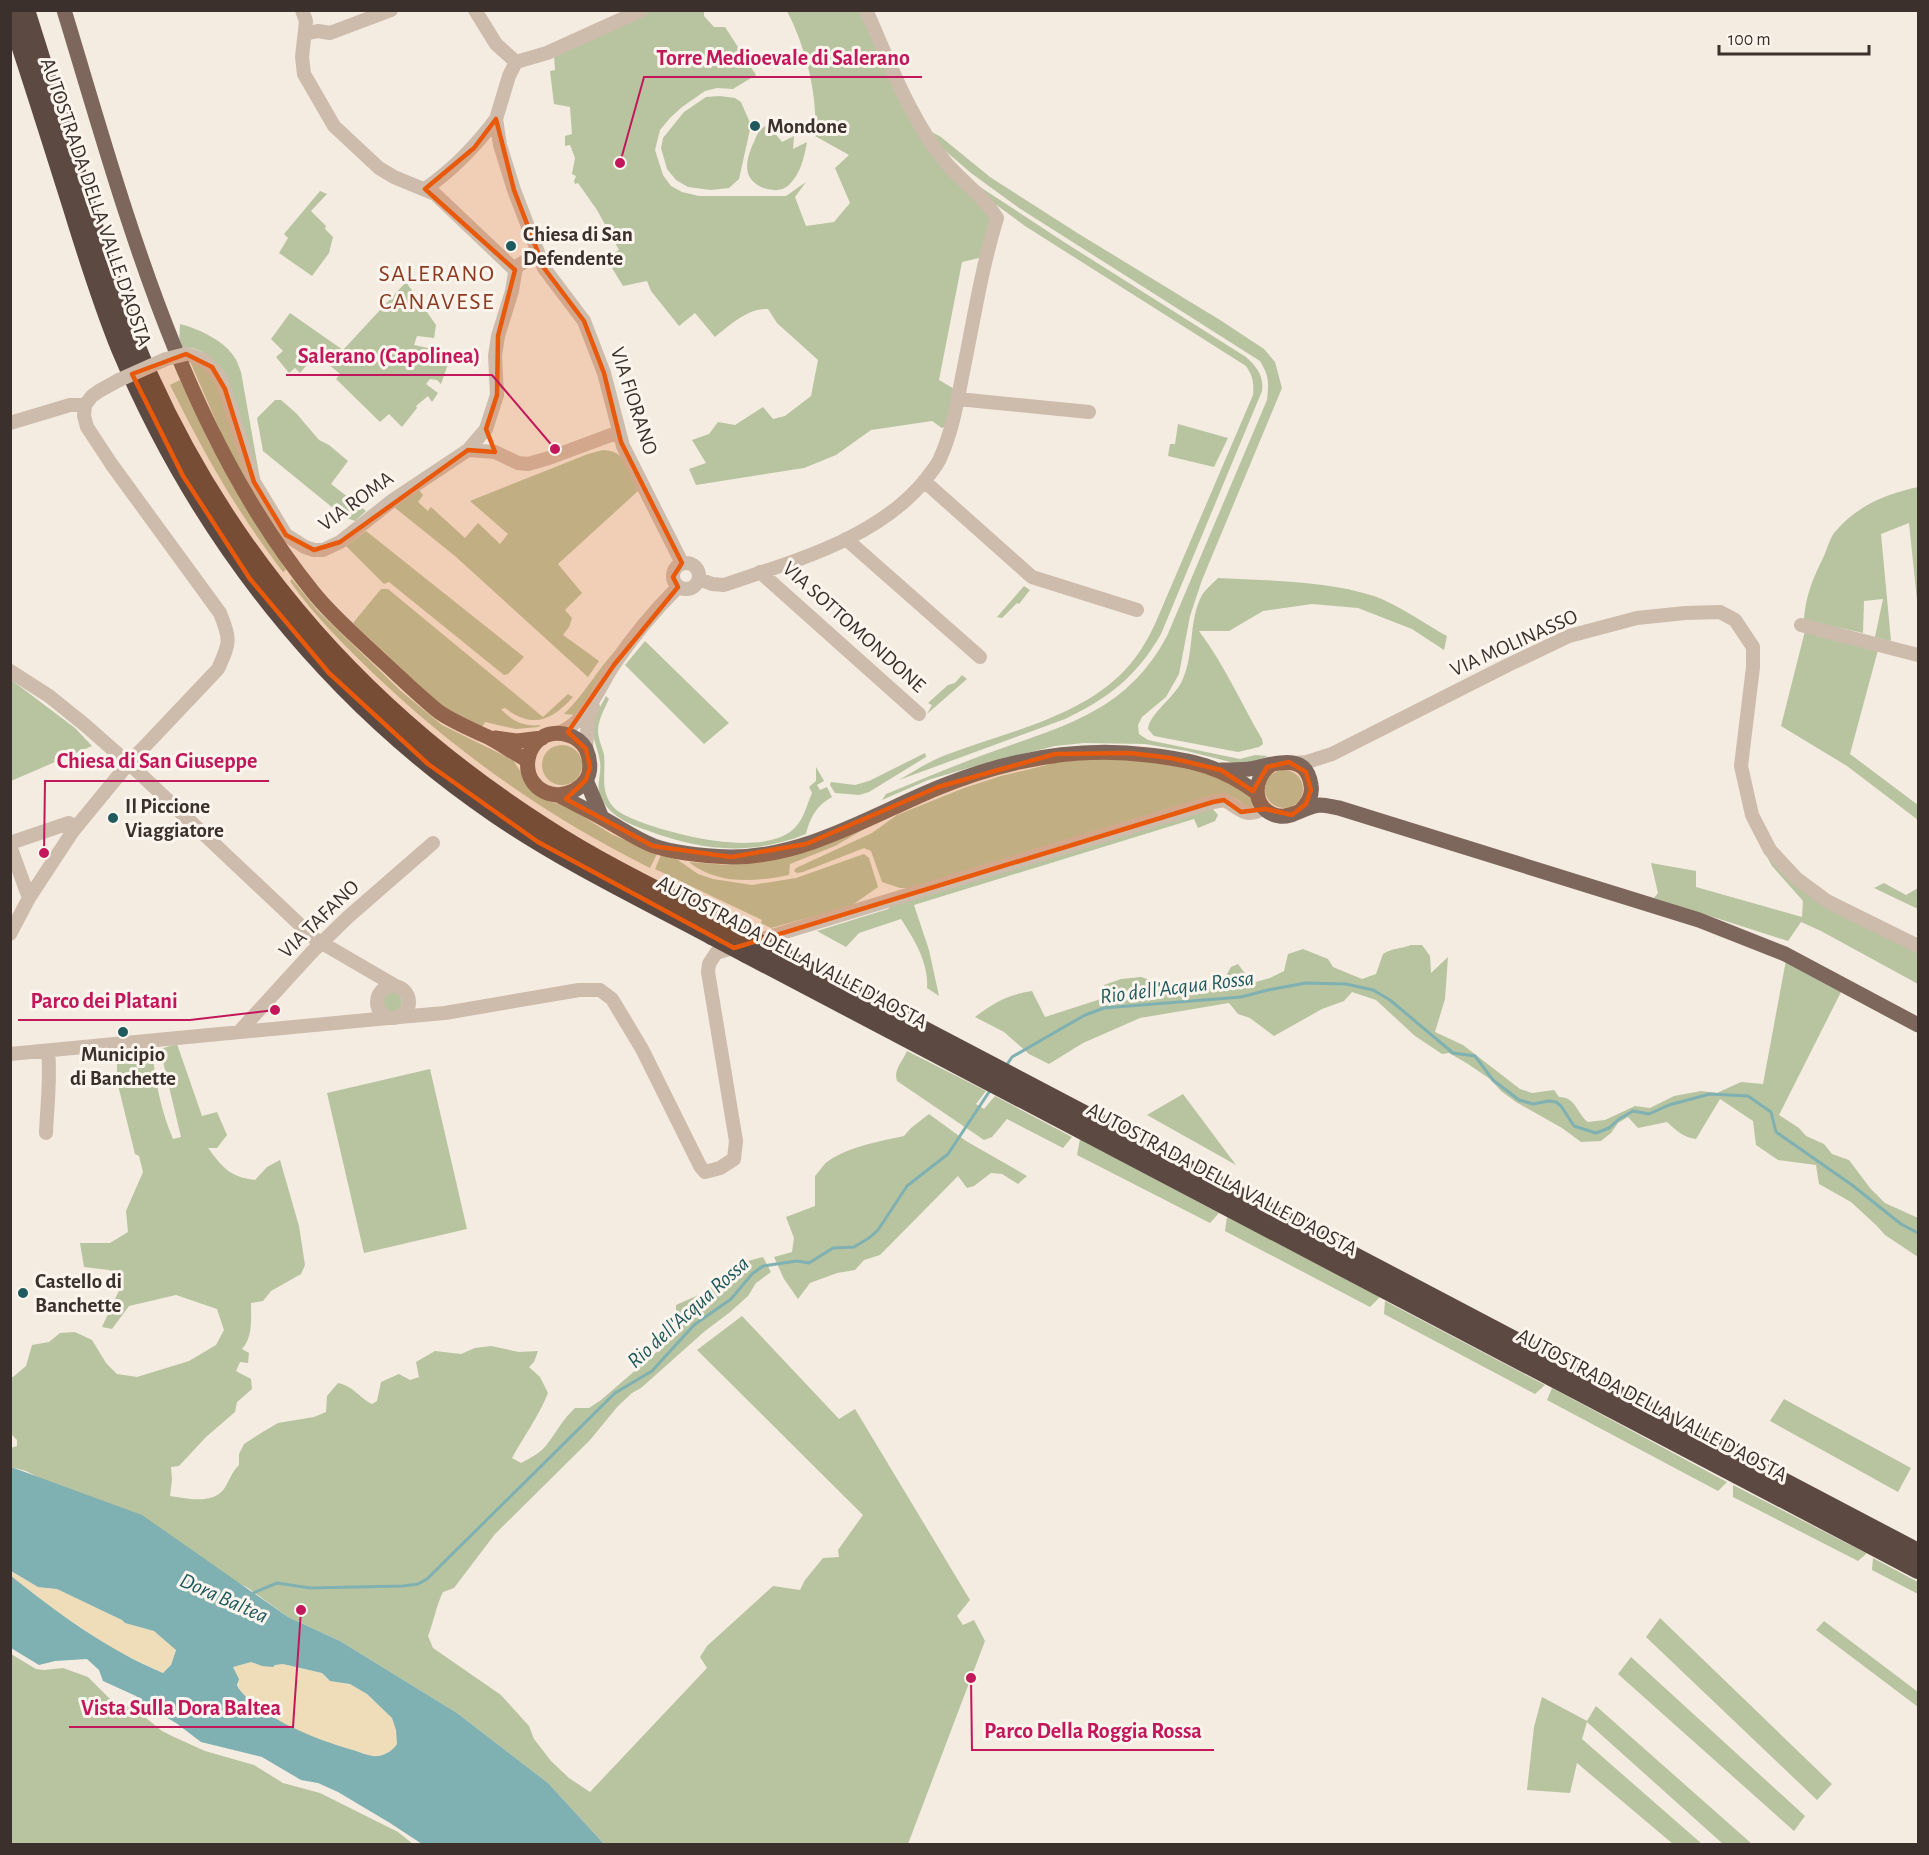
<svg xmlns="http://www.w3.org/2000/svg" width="1929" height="1855" viewBox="0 0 1929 1855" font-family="'Alegreya Sans',sans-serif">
	<rect width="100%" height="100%" fill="#f4ebe1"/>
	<path fill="#b8c4a0" d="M649,11H704V16L714,27H725L756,75L733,89L717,88L705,91L682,107L670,118L660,130L655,150L663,175L671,186L682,192L699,196H786L806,182L795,197L806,226L834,222L850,203L835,168L849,155L815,136C818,95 806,48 787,11H859L885,59L906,106L989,211L991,225L983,257L962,262L939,380L956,390L947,426L942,428L932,421L871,430L836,455L804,468L696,485L689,469L706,463L692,440L709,434L718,422L735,425L763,407L773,419L785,416L811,396L818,360L777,323L768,309C748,308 730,325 715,337L695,313L679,326L651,291L647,281L623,286L606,258L619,250L597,210L578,183L575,184L574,181L576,176L572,174L575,158L570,145L565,146V136L572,134L570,107L554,104L550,71L555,70L554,56Z
		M720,96L735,98L741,102L751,125L739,179L729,188L711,190L688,187L676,180L667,169L661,148L663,138L684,112L706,97Z
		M768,125L782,142L794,136L793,149L807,142C804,158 801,173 789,185C779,195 758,189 751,179C743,169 749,152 754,142C757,134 760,128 768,125Z
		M932,132L941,137L990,177L1079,234L1220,320L1264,349L1275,362L1282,388L1202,580L1190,616L1179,674L1166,697L1142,717L1138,725L1139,734L1148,740L1240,759L1255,755L1268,756L1255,762L1238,764L1187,751L1145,744L1084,743L1055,746L972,767L928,780L882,800L886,794C923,779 960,763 997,750C1070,724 1128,709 1167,636L1267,400C1269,382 1269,376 1260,361L1019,208L971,173L942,148Z
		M971,181L1064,242L1246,357C1257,367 1264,376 1262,391L1161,634C1137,676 1109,698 1065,719L899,780C913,772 928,762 943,756C1003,733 1080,718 1125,670C1138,656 1147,641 1155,624L1253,395C1254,383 1253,376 1246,366L1025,226L991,201Z
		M320,191L327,194L311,211L326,226L325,229L333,237L329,253L312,276L279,253L288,238L284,234Z
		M406,282L436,325L434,338L417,336L414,345L428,348L427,357L448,364L441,384L437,380L430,379L426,384L438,393L432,402L428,396L416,406L417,408L402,427L389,414L380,422L336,379L340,374L316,354L300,373L295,368L289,373L276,357L283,351L271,339L290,313L343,350Z
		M180,324C199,329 221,339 233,355C237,360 239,367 241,372L261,485C256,469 249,453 244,436C234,401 227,346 179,347Z
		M189,359L202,364L217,383L249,484L228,449Z
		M180,380L208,440L235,490L286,570L283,572C237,512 203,452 170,385Z
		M275,400H281L296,413L319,440L329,445L348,461L331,484L366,511L355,521L344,517L263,451L257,418Z
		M1178,424L1228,438L1214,467L1168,456L1170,444H1175Z
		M603,450C628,451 630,472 638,491L558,564L582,593L565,610L572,618L569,627L563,635L599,661L588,677L455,556L394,507L419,490L423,495L418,502L428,511L431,507L465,538L478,523L500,544L508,534L470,501L588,454Z
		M1918,487V610L1909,523L1881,534L1891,641L1875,637L1883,599L1864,601L1863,633L1804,620C1805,598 1813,578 1823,558C1827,550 1829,540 1834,533C1856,506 1886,494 1918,487Z
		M366,531L524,657L508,674L504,675L499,671L389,582L384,584L346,546Z
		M1218,578C1270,581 1324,580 1374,596C1397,604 1425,624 1447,636L1444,650L1412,629L1358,608L1312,604L1263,611L1229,631H1199C1224,664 1241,703 1262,739L1263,744L1259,747L1238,752L1154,736L1148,729C1149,714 1174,698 1182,681C1195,654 1188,621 1202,595C1206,589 1213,583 1218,578Z
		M292,579L318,611L347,639L402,692L442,725L513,760L531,788L540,797L551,802L563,804L611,834L657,854L650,868C549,818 457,753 375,675C345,646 314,616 290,581Z
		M1024,586L1030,590L1019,604L1017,603L1002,618L997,617Z
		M381,589H388L543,717L568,694L573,697C551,721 533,729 505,708L501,709C512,721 524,727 541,725L538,727L516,729L485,722L481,729L443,707L353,623Z
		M1805,631L1878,650L1850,754L1918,805V820L1847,766L1781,726Z
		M645,641L729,723L704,744L625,665Z
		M616,650H619L582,708L576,715L564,714C584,695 597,670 616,650Z
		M962,675L967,679L927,714L932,705L928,703L948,685L955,683Z
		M10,679L75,728L92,746L11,781Z
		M606,696L609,699C604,710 595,725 599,738C600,744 603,749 604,755C606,773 600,788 611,804C617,813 629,817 638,821C675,835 755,856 790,832C803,823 806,807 812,793L809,787L816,781V767L824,781L817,785L820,790L827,787L832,797C817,805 810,817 806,834C752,856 702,851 649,831C630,825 610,816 601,798C595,786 602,774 600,762C599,754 596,747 594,739C590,723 598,711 606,696Z
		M542 765a20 20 0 1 1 40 0a20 20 0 1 1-40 0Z
		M925,753L926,757L869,792L859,795L835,793L830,785L831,782L855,785L869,781Z
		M1117,757L1212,772L1249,793L1256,805L1247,807C1236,797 1228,793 1213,795L908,888H900L882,882L871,851L864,848L803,872L797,873L794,871L796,868L872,833L897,815L964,788L1001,776L1059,762Z
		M1265 789a19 19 0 1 1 38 0a19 19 0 1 1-38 0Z
		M1212,808L1218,815L1215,821L1198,828L1194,819L914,905L929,950L939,996L927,988C929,963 914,939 901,919L859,933L846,947L817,931L888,909L891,906Z
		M878,821L835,846L790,864L789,875C756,882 717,885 689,862L728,865L744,863Z
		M1759,842L1773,863L1786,877L1805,892L1918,951V984L1821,931L1801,922L1788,941L1654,898L1658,893L1651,863L1696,871V887L1802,917L1803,901L1772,866Z
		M864,854L869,858L878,887L851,906L771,928L761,923L762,920L655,869L661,855L678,860L698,874L713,879L752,885L796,878Z
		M1884,883L1906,895L1918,888V909L1874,888Z
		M1411,945H1422L1430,956L1431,973L1448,957L1445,999L1435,1032L1463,1045L1520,1089L1532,1093L1554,1090L1559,1097C1576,1097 1577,1114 1588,1122L1605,1120L1635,1106L1650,1108L1674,1096L1701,1091L1717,1093L1741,1082L1763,1084L1786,960L1842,990L1779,1115L1799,1128L1806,1136L1824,1144L1832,1154L1849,1160L1870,1188L1885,1203L1918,1218V1257L1885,1235L1877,1226L1851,1202L1819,1184L1816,1165L1778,1160L1756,1145L1753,1121L1720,1099L1696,1139C1684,1138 1676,1130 1667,1122L1638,1128L1628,1117L1618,1123L1611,1133L1601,1141L1581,1142L1562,1128L1516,1102L1501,1091L1490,1079L1468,1064L1449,1053L1442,1054L1415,1036L1376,1000L1352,992L1344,1001L1322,1009L1274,1036L1250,1018L1238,1014L1229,1003L1140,1018L1083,1043L1049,1064L1029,1054L1004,1032L975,1017C995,1002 1007,995 1032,991L1045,1017L1107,997L1104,985L1121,979L1141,977L1165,985H1187L1207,990L1223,981L1231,967L1238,964L1252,983L1270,978L1284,971L1288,954L1303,949L1328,959L1333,967L1362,979L1376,974L1383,954C1392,948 1401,949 1411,945Z
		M382 1002a10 10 0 1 1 20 0a10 10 0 1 1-20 0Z
		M177,1044L202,1116L217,1112L227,1135L217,1148H208C223,1168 230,1177 255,1180L267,1167L280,1160L299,1226L305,1265L301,1274L271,1291L263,1301L251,1303C251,1319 253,1337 242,1349L249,1353L248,1363L240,1362L236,1371L251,1379L252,1389L237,1402L235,1412L206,1437L179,1466L171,1467L172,1480L170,1496C186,1498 212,1505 224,1489C230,1480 231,1473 239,1465V1454L244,1444L261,1433L278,1423L314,1417L326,1412L327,1396L338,1383C355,1387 358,1397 372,1404L377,1401L381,1382L399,1374L410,1380L419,1377L416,1362L435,1351L461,1354L475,1348L491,1346L519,1352L538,1351L534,1362L529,1367L540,1377L548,1393C539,1416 524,1436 512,1458L521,1463C531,1458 542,1452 548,1443C558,1430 563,1419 575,1408H589L601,1400L666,1344L676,1325V1305L705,1292L744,1262L763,1257L771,1272L756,1283L748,1296L729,1313L705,1331L641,1388L632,1393L618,1406L590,1440L495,1534L454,1588L443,1592C436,1606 434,1621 428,1636L433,1648L501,1695L529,1726L534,1739L551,1761L569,1778L590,1792L707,1668L700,1657L707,1646L773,1586L800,1590L805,1580L823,1558L839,1557L838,1550L863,1515L697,1350L742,1316L839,1419L855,1409L970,1600L957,1616L963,1625L974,1620L985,1641L908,1844H604L548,1783L457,1713L340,1641L288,1617L248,1588L26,1471L11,1467V1448L17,1446V1440L11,1434V1377H13L26,1366L32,1345L49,1342L60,1333L75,1332L92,1340L106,1363L117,1374L137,1377L189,1361L216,1345L224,1330L217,1309L176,1295L129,1306L112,1329L102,1327L123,1282L109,1270L84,1267L80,1243H110L128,1232L126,1211L143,1172L139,1156L135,1154L117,1081V1053L152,1049C155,1080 161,1111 173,1139L181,1137L160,1049Z
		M907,1051L986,1091L976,1104L984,1109L995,1096L1072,1137L1063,1148L1007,1119L992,1137L984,1140L897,1081C893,1070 903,1061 907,1051Z
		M430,1069L467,1229L364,1253L327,1093Z
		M1183,1094L1236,1165L1147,1115Z
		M929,1114L966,1141L1027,1176L1018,1184L1002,1174L991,1173L974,1186L967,1188L958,1176L880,1255L864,1260L855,1270L837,1273L810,1283L798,1299L784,1279L774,1257L792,1252L794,1238L786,1217L815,1206V1176C819,1172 823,1165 827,1162C847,1147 881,1141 904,1136L911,1128Z
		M1080,1139L1219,1213L1210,1223L1077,1155Z
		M1227,1217L1380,1297L1370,1307L1225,1231Z
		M1385,1301L1545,1385L1535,1394L1384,1314Z
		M1552,1388L1727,1482L1718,1491L1547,1400Z
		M1784,1399L1911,1468L1898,1492L1770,1421Z
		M1733,1485L1866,1553V1554L1858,1561L1733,1497Z
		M1873,1558L1918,1582V1594L1872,1570Z
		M1660,1618L1832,1784L1817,1800L1646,1637Z
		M1824,1621L1918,1692V1707L1816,1630Z
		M11,1654L36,1669L44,1670L63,1668L88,1677L109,1698L135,1709L162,1731L174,1737L205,1751L254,1765L283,1783L320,1793L398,1832L413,1844H11Z
		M1631,1657L1805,1816L1794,1831L1618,1674Z
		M1542,1697L1587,1721L1596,1706L1752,1844H1723L1587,1722L1582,1739L1702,1844H1673L1577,1763L1570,1793L1527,1790L1534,1727Z"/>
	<path fill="#efdcb8" d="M10,1571L38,1587L57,1589L122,1620L125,1623L154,1631L176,1649L171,1665L163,1673L113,1649L55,1610L11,1576Z
		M251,1662L263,1666L283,1664L322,1673L328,1680L353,1685L367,1694L392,1718L396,1730L397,1744C393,1750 385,1755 378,1756C371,1757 362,1753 356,1751C319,1741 262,1720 239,1689L237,1676L233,1667Z"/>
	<path fill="#7fb0b2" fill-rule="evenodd" d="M11,1467L142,1515L288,1617L340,1641L457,1713L548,1783L604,1844H422L390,1823L338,1792L318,1783L301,1780L262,1757L201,1742L176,1723L147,1706L136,1696L103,1681L99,1670L87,1659L55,1661L39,1665L11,1648V1576C59,1614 106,1649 163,1673L171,1665L176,1650L154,1631L125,1623L122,1620L57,1589L38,1587L11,1571ZM251,1662L262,1666L273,1667L275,1665L283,1664L322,1673L330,1681L350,1684L367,1694L392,1718L396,1730L397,1744C393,1750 386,1755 378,1756C371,1757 362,1753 356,1751C320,1741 262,1719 239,1689L237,1685L239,1679L233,1667Z"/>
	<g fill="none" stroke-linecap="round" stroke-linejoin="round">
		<path stroke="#7fb0b2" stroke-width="3" d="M1006,1066L1012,1057L1085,1015L1104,1008L1241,997L1268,990L1306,983L1346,984L1373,990L1390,1000L1453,1053L1475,1056L1493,1080L1519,1100L1533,1104L1549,1101L1556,1102L1561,1106L1574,1126L1596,1133L1609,1128L1619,1119L1633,1111L1649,1114L1669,1105L1710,1094L1748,1096L1771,1112L1776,1132L1852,1185L1901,1224L1918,1233
			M251,1594L277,1583L310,1588L355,1587L403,1586L418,1584L427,1579L615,1393L652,1371L694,1325L731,1299L752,1274L763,1266L797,1261L809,1263L833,1248L854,1247L869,1238L878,1230L907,1186L948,1154L991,1089"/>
		<path stroke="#cdbbac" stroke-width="14" d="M302,10L306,21L302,57L304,74L334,126L379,168L394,177L435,194L515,270
			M475,10L496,44L516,62
			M305,34L318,31L330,33L391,10
			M516,62L509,76L496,119L500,145L514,190L544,268L584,321L604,373L623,446L682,563
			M516,62L547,53L642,10
			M425,189C454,169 475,147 496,119
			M186,354L204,360L218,374L225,389L254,482L286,535L305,547L314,550H323L340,542L393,500L468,450L486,429L497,395L495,356L498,336L512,291L516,267L532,257L540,258
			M958,399L1089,412
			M10,423L70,405H85
			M468,450L495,452L518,463L528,464L549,458L619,432
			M924,481L1032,577L1137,610
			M846,539L980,657
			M673 576a13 13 0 1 1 26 0a13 13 0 1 1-26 0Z
			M760,572L919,714
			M699,579L712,584L724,585C793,561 878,539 926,479C931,472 938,465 941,456C952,432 957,403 962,377C973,324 981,270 997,218C984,197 964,183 947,164C911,122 889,61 866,10
			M1801,625L1918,655
			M10,671L49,696L85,725L136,770L315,939L394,985
			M558,733C587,722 597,691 613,666C631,639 655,610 678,587
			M586,749L588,720L593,707
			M1295,763L1307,762L1332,754L1508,665L1569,636L1637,618L1685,613L1720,612L1735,620L1753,647V667L1741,766L1752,815L1770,850L1796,878L1827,901L1918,946
			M10,843L69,823L73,831
			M10,846L29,898
			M10,934L29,898L73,831L128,764L218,669C230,642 231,641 220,613L112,465L87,427L84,416L85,405L92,396L99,391L119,380
			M377 1002a16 16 0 1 1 32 0a16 16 0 1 1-32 0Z
			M399,1017L445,1013L579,990H600L612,999L642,1049L700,1166L705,1172L720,1168L734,1159L736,1141L708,972L709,964L716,953L1213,802L1224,800C1240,808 1246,820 1264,808
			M239,1032L312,952L348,917L433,843
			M10,1054L388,1018
			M46,1133C47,1105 51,1078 48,1051"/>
		<path stroke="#7d675c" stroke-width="15" d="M64,10C125,210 180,427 313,592C332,616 356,636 378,657C398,675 418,695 439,712C455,723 471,729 488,737C501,744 514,753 527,760
			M495,738L517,741L542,738
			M1271,765C1251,778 1252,811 1279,816C1294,818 1305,806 1320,805C1326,805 1333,807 1339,808L1699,920L1785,954L1918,1025
			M1221,770C1230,770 1240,770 1249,769C1270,766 1306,749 1311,785C1313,795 1308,803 1301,810
			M586,780L602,818
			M558,795C569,794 580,789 586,780C592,771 590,758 586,749C582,742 575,737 568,735C523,722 510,791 558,795C573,803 588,810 602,818C619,827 636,839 654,846C678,854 706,856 730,857C802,858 871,816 935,789C1002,761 1075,746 1148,755C1191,760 1221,766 1257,793"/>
		<path stroke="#5c4a42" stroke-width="18" d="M26,10C47,77 68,143 89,210C107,266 125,323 150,377C235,565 371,716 545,827C608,868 678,900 745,935
			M10,15C31,78 51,142 71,205C86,254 101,302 120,349C199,537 327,699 495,814C564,861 639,897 712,936
			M772,950L1918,1552
			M746,954L1918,1570"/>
		<path stroke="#cdbbac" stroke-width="14" d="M119,380L166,359L186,354"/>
		<path stroke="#5c4a42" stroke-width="18" d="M745,935L772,950
			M712,936L746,954"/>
	</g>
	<path fill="#e8590c" fill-opacity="0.2" stroke="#e8590c" stroke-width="4.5" stroke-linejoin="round" d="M496,119L514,190L544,268L584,321L604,373L621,442L682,563L673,577L678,587L614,665L568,732L586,749L590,767L586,780L566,799L653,846L731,857L806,844L938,787L1055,754L1130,753L1171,758L1221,770L1253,791L1267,767L1289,762L1306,772L1311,790L1306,804L1292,815L1265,809L1241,812L1224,800L1213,802L734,948L538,842L428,764L329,673L250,579L183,476L132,374L186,354L212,367L225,389L254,482L286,535L314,550L340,542L468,450L495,452L486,429L497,395L498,336L515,270L425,189L474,148Z"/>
	<g fill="#1f5a5e" stroke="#fbf5ee" stroke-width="2">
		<circle cx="755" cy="126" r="6"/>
		<circle cx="511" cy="246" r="6"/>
		<circle cx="113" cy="818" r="6"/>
		<circle cx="123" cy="1032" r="6"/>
		<circle cx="23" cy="1293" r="6"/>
	</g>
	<g text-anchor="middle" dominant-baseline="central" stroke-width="6" stroke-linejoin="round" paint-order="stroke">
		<g font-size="21" font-weight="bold" fill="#3b302b" stroke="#fbf5ee" text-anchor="start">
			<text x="767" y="126">Mondone</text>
			<text x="523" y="234">Chiesa di San<tspan x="523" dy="24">Defendente</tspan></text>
			<text x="125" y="806">Il Piccione<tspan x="125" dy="24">Viaggiatore</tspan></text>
			<text x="123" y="1054" text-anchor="middle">Municipio<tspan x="123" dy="24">di Banchette</tspan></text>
			<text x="35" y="1281">Castello di<tspan x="35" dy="24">Banchette</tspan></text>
		</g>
		<g font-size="21" fill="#3b302b" stroke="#fbf5ee">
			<text transform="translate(96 202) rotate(71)">AUTOSTRADA DELLA VALLE D'AOSTA</text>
			<text transform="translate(634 401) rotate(72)">VIA FIORANO</text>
			<text transform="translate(356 501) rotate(-36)">VIA ROMA</text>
			<text transform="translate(854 627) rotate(42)">VIA SOTTOMONDONE</text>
			<text transform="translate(1514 643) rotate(-24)">VIA MOLINASSO</text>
			<text transform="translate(319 919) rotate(-44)">VIA TAFANO</text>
			<text transform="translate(792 952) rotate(28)">AUTOSTRADA DELLA VALLE D'AOSTA</text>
			<text transform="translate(1222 1179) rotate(28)">AUTOSTRADA DELLA VALLE D'AOSTA</text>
			<text transform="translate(1652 1405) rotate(28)">AUTOSTRADA DELLA VALLE D'AOSTA</text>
		</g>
		<g font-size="22" font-style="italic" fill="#1f5a5e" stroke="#fbf5ee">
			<text transform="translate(1177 987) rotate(-7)">Rio dell'Acqua Rossa</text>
			<text transform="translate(688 1312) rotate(-42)">Rio dell'Acqua Rossa</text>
			<text transform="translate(224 1598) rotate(24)">Dora Baltea</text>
		</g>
		<g font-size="24" letter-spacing="1.5" fill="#8c3b22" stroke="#fbf5ee">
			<text x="437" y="274">SALERANO<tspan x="437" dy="28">CANAVESE</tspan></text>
		</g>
	</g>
	<path fill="none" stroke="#c2185b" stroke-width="2" d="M620 163L644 77H922M555 449L492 375H286M44 853L45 781H269M275 1010L190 1020H18M301 1610L293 1727H69M971 1678L972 1750H1214"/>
	<g fill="#c2185b" stroke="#fbf5ee" stroke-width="2">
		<circle cx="620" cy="163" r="6"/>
		<circle cx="555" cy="449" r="6"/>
		<circle cx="44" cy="853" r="6"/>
		<circle cx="275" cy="1010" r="6"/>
		<circle cx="301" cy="1610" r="6"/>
		<circle cx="971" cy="1678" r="6"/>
	</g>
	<g font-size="22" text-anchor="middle" font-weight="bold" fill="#c2185b" stroke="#fbf5ee" stroke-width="6" stroke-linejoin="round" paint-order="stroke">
		<text x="783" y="65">Torre Medioevale di Salerano</text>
		<text x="389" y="363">Salerano (Capolinea)</text>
		<text x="157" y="768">Chiesa di San Giuseppe</text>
		<text x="104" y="1008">Parco dei Platani</text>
		<text x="181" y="1715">Vista Sulla Dora Baltea</text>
		<text x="1093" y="1738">Parco Della Roggia Rossa</text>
	</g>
	<rect width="1929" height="1855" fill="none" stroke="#3b302b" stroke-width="24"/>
	<path d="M1719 45v9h150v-9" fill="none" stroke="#3b302b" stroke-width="3"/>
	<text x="1728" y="45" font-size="18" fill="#3b302b" stroke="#fbf5ee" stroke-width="4.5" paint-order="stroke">100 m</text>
</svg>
